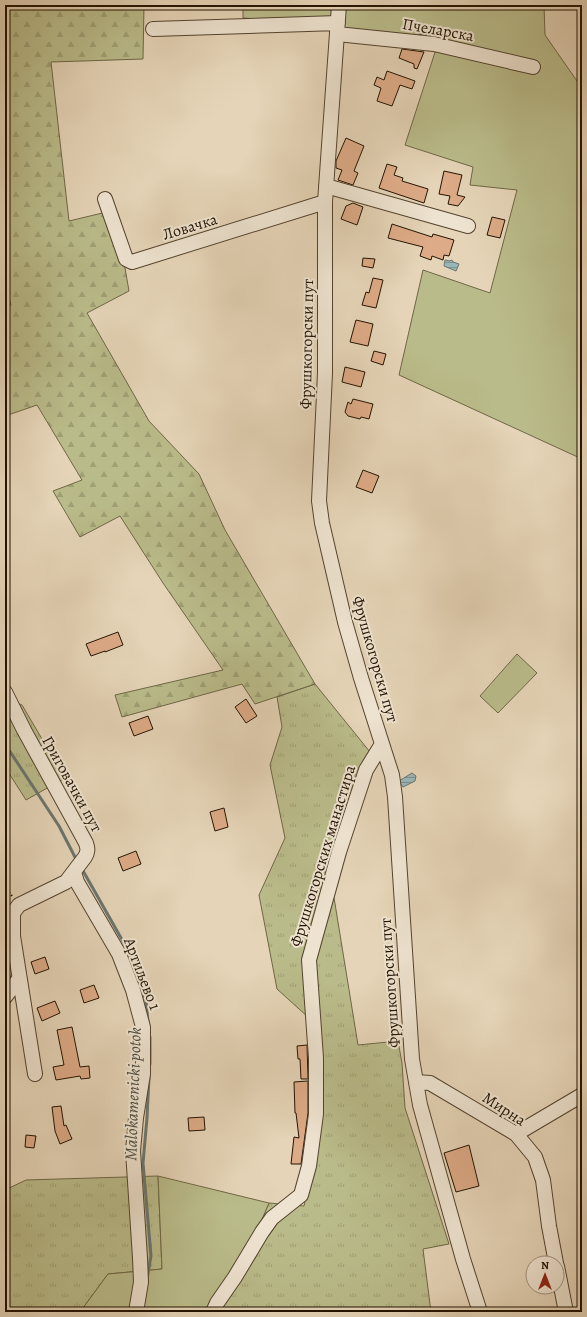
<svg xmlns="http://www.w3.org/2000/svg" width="587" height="1317" viewBox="0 0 587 1317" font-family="Alegreya,serif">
	<defs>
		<pattern id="grass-tufts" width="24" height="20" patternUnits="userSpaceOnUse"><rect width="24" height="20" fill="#babb8a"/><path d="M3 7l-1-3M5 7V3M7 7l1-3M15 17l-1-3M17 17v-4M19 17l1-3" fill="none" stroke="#a0a075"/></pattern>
		<pattern id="forest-firs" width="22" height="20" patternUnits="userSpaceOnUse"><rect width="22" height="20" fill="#babb8a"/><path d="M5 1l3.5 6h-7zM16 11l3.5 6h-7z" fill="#a0a075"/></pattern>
		<pattern id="water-rules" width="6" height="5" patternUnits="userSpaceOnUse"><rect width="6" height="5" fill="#99b6b8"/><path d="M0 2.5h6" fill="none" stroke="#7c9393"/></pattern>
	</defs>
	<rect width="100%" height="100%" fill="#e5d4b7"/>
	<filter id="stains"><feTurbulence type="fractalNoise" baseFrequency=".005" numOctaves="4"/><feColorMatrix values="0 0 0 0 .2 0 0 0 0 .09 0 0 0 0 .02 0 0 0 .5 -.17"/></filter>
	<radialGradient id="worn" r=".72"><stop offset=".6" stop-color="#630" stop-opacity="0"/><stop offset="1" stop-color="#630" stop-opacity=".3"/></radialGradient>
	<path fill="url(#grass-tufts)" stroke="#6e6746" d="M315,684L370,752L330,873L358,1045L398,1041L402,1063L405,1108L449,1244L423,1249L431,1312H220L247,1254L269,1203L304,1206L321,1123L320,1028L277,989L259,895L285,838L270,765L282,727L277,697Z
		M5,698L22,705L65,778L26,800L5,767Z
		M5,955L12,984L5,994Z
		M158,1176L162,1269L108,1274L80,1312H5V1190L26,1180Z"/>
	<path fill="url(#forest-firs)" stroke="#6e6746" d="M5,5H144L143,59L51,62L69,221L115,210L129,291L87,313L149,421L199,474L225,530L315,684L255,704L242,684L122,717L115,695L223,670L163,583L120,516L80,537L53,491L82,480L37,405L5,416V308L11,305L5,285Z"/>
	<path fill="#babb8a" stroke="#6e6746" d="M243,5H544L545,35L577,81L582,79V459L399,375L423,270L490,293L517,190L470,185L473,167L405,145L437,46L333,38L332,24L243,18Z
		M517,654L537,673L498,713L480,696Z
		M158,1176L269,1203L247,1254L220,1312H80L108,1274L162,1269Z"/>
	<path fill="url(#water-rules)" stroke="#6a756f" d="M445,260L450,261L451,260L453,261V262L459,264L456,271L444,266Z
		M412,773L416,776L415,781L403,787L399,781Z"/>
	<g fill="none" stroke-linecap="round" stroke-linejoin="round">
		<path stroke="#6a756f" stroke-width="3" d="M5,744L59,826L77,861
			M82,869L129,952L146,1001L148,1022
			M150,1037V1064
			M147,1279L151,1256L143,1163L147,1118L149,1077"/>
	</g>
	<path fill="#ddab87" stroke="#231301" d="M421,26L432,27L431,35L419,34Z
		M402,49L424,52L417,69L414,68V64L399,58Z
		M387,71L415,81L412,89L400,85L392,106L377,101L381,88L374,85L377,77L384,80Z
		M346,138L364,146L354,171L358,173L353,185L338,180L342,170L336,168V161Z
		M387,164L397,167L394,175L403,178L402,181L428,189L424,203L379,188Z
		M444,171L462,175L457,195L465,197L458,206L448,204L450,196L439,194Z
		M353,203L363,207L357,225L341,219L346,206Z
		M492,217L505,220L500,238L487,235Z
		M392,224L432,237L433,234L454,240L449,256L444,255L443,260L432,256L431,260L420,256L423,247L388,238Z
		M363,258L375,259L373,268L362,266Z
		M373,278L383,280L376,308L362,305L366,292L369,293Z
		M356,320L373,324L368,346L350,342Z
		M374,351L386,354L383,365L371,361Z
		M345,367L365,372L361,387L342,382Z
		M353,399L373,404L369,419L361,417L360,419L348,416L345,412L348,402L351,404Z
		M363,470L379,476L372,493L356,487Z
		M118,632L123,645L105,652V651L91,656L86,644Z
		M246,699L257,716L246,723L235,707Z
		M148,716L153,729L134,736L129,723Z
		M224,808L228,827L215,831L210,812Z
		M136,851L141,864L123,871L118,858Z
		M45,957L49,969L35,974L31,962Z
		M94,985L99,998L84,1003L80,990Z
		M55,1001L60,1013L42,1021L37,1008Z
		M72,1027L80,1067L89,1066L90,1078L81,1079L80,1076L56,1080L53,1067L64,1065L57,1030Z
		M307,1045L308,1079H301L300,1059H298L297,1046Z
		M308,1081V1113L301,1164H291L294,1137L299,1138L296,1113H295L294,1082Z
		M61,1106L64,1126L66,1125L72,1139L60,1144L55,1131L52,1107Z
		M204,1117L205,1130L189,1131L188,1118Z
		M26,1135L36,1136L34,1148L25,1147Z
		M469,1145L479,1186L456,1192L444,1153Z"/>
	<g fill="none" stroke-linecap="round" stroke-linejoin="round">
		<defs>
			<path id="minor" d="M339,5L325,202V373L319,501L322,523L345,622L361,678L392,775L395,797L412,1059L420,1105L463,1259L480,1312
				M153,29L338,23
				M337,34L434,44L533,67
				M326,186L468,226
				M105,199L126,259L132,262L325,202
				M5,692L24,730L86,843C88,849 88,852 85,857L66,882L19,905L13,913V936L35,1074
				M74,872L77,882L119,954L133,990L143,1027V1074L136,1118L133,1151L140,1258L141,1282L136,1312
				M5,997L19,979
				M416,1082L430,1083L516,1134L535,1157L543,1180L549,1226L556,1263
				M516,1134L582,1095
				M557,1266L566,1312
				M213,1312L217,1303L235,1277L262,1232L272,1218L301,1195L309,1166L316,1114V1058L309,960L339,852L366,770L382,744"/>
		</defs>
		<use href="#minor" stroke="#54432e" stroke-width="16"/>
		<path stroke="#231301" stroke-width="2" stroke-dasharray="3 2" stroke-linecap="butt" d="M5,887L12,896"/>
		<use href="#minor" stroke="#eee3d0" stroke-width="14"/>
	</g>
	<g text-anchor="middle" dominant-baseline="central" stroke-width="4" stroke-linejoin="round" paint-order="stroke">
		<g font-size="16" fill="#231301" stroke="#eee3d0">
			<text transform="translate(438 30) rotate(10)">Пчеларска</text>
			<text transform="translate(190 227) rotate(-17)">Ловачка</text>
			<text transform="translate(307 344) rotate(-89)">Фрушкогорски пут</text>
			<text transform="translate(375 659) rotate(74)">Фрушкогорски пут</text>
			<text transform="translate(72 784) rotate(61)">Григовачки пут</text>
			<text transform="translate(323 856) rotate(-73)">Фрушкогорских манастира</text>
			<text transform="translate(142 974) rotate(69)">Артиљево 1</text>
			<text transform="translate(390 983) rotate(-94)">Фрушкогорски пут</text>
			<text transform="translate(504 1109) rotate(33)">Мирна</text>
		</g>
		<g font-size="17" font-style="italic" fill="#4c4c41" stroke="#eee3d0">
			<text transform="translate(133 1094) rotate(-88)">Malokamenicki potok</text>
		</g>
	</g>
	<rect width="587" height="1317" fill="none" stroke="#e5d4b7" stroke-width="20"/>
	<rect x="6" y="6" width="575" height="1305" fill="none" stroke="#231301" stroke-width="2"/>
	<rect x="10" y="10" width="567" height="1297" fill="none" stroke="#231301"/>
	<g transform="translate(545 1275)"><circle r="19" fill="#eee3d0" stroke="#9d907d"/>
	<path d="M0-3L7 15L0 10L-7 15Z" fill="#8f2418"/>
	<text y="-6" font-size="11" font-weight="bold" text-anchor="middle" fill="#231301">N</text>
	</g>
	<rect width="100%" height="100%" filter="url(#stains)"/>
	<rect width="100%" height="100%" fill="url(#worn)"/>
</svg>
